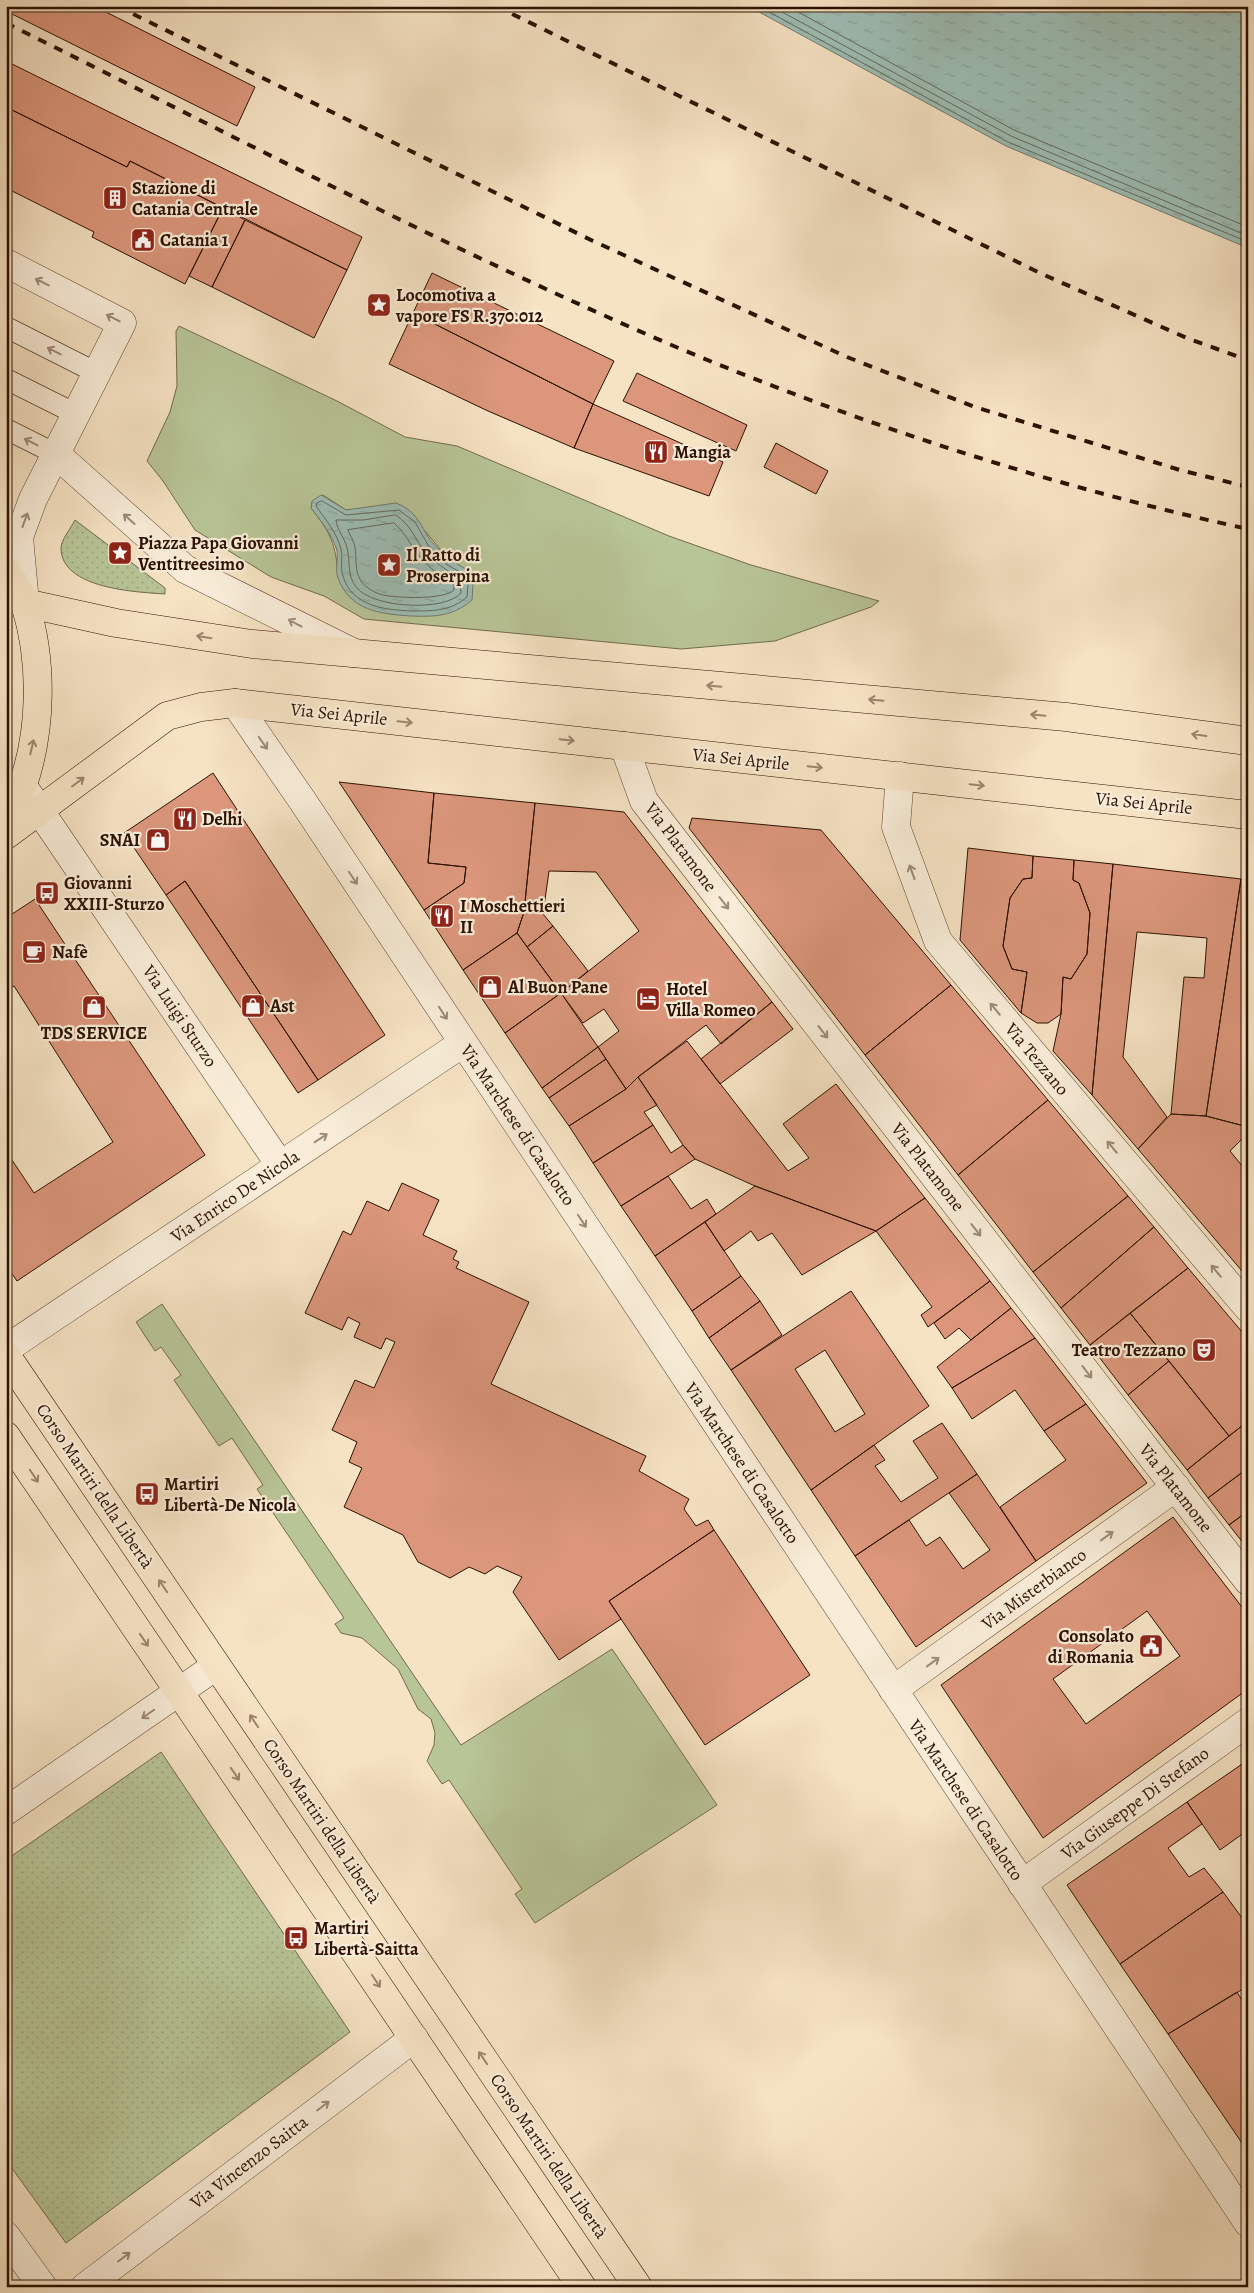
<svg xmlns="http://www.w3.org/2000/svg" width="1254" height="2293" viewBox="0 0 1254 2293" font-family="Alegreya,serif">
	<defs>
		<pattern id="grass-dots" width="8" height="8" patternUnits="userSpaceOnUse" patternTransform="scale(1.25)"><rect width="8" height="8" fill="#b8c597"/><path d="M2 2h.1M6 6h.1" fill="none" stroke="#9ea880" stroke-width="1.8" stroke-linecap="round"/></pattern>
		<pattern id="water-ripples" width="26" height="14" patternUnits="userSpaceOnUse" patternTransform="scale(1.25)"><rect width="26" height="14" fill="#9dbeb5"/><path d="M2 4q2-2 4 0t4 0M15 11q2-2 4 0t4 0" fill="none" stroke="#88a29a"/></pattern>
	</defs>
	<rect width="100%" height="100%" fill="#f6e3c4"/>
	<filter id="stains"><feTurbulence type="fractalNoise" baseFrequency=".004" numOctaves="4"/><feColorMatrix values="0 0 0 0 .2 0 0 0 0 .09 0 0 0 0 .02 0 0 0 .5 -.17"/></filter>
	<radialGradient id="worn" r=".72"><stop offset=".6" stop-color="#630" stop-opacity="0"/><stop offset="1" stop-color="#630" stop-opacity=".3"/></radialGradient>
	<path fill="url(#grass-dots)" stroke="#726b4c" d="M75,520L165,588V594C137,592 61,589 61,548C61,540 71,528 75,520Z
		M161,1752L350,2032L66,2243L6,2160V1860Z"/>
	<path fill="#b8c597" stroke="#726b4c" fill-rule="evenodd" d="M179,326L337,401L405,437L457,446L669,536L751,565L879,601L871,607L775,641L681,649L364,619L324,596L271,577L195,530L163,481L147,461L170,412L177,386L176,331ZM323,495L346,510L363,509L425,531L449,560L469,571L338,576C336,545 331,533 311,508Z
		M162,1304L461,1745L612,1649L717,1805L535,1923L515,1894L522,1889L449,1780L442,1784L427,1761L434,1745L435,1733L431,1719L418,1709L398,1669L362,1638L341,1633L335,1624L344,1618L257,1489L263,1485L232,1438L219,1446L174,1380L181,1375L161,1347L155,1351L136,1322Z"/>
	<path fill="url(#water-ripples)" stroke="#70796d" d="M748,6H1248V248L1006,146Z
		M321,495L346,510L396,503C419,512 420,527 432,542C443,555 455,563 469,571L473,584L472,600C453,616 436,617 411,616C381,614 350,611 338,578C335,570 338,560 337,551C333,536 321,521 311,508L312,501Z"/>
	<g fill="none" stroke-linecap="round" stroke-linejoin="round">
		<path stroke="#65685a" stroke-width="1" d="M758,6L1008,142L1248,242
			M771,6L1011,136L1248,236
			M787,6L1014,130L1248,227
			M322,501L346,515L399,510L415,522L428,545L446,564L465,575L468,585L467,597C451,611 433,611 413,611C386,610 352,607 343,576C340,567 343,558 341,549C337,533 325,519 316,506L317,503Z
			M396,515C412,527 412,534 423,549C434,562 446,570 460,579L461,593C444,612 374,608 357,588C346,575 351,563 347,548C345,538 337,530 336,520H363Z
			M394,523C405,532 409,543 418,554C428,567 440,576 454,585V590C444,600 397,598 383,595C375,593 366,588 361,581C354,570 357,559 355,547C354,541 350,536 348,530Z"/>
	</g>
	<path fill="#db967b" stroke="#2d1100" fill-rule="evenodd" d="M6,6H94L255,87L237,126L6,11Z
		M6,61L362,237L347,270L130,161L127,167L6,107Z
		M6,107L127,167L130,161L223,208L185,284L92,237L94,232L6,188Z
		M223,208L245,220L212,287L189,276Z
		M245,220L347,270L314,338L212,287Z
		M432,273L614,361L593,404L413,313Z
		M413,313L593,404L574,448L488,411L389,364Z
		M637,373L747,425L736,451L623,401Z
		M593,404L723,462L709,496L574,448Z
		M776,443L828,471L816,494L764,467Z
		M213,773L385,1035L318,1080L185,881L166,895L124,833Z
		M339,782L434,793L428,863L466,867L464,883L424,910Z
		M434,793L535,803L524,912L517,933L463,970L424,910L464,883L466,867L428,863Z
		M535,803L624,812L772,1002L721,1044L706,1025L638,1077L626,1089L598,1047L619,1031L604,1009L583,1023L561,993L639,931L596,872L549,871L543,914L553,926L527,947L517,933L524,912Z
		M692,818L821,830L951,985L865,1055L689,828Z
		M968,848L1033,856L1032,878L1023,879L1010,898L1003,946L1012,969L1027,972L1021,1013L960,940Z
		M1033,856L1074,860L1073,880L1079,883L1090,913L1087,954L1071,979L1063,977L1061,1014L1048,1023H1037L1021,1013L1027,972L1012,969L1003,946L1010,898L1023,879L1032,878Z
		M1074,860L1113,864L1092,1095L1053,1051L1061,1014L1063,977L1071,979L1087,954L1090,913L1079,883L1073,880Z
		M1113,864L1241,879L1206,1116L1171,1114L1184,977L1204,978L1207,938L1137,932L1123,1057L1167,1117L1138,1149L1092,1095Z
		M1241,879L1248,880V1127L1206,1116Z
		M185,881L318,1080L298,1093L166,895Z
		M35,899L205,1155L17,1281L6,1265V1151L34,1193L113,1142L14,986L6,991V918Z
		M553,926L588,971L561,993L527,947Z
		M517,933L561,993L505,1033L463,970Z
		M951,985L1048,1100L958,1175L865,1055Z
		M561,993L598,1047L542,1088L505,1033Z
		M772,1002L793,1029L720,1084L701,1059Z
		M687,1041L788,1171L809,1158L783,1124L836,1084L925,1198L876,1231L755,1186L695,1159L683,1145L638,1077Z
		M598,1047L606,1059L549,1098L542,1088Z
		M606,1059L626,1089L569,1126L549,1098Z
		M638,1077L657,1105L644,1112L653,1125L593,1163L569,1126L626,1089Z
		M1048,1100L1128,1196L1033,1272L958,1175Z
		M1171,1114L1206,1116L1248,1127V1133L1230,1151L1248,1173V1278L1138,1149Z
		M653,1125L671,1153L683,1145L695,1159L621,1206L593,1163Z
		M668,1176L691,1209L707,1199L716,1214L655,1256L621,1206Z
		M402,1183L439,1200L423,1235L457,1251L453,1259L459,1262L456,1268L529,1302L491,1384L646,1456L639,1471L689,1499L684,1509L696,1526L708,1520L714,1530L609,1601L621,1619L559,1660L513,1592L522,1577L497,1566L485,1574L469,1567L450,1578L418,1562L403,1535L344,1507L362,1468L349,1462L357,1442L332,1430L355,1380L374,1388L395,1342L386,1338L381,1349L354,1337L360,1323L348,1317L342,1330L305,1313L343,1231L351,1235L367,1201L389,1211Z
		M755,1186L876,1231L802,1275L772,1233L758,1241L751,1231L724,1251L705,1222Z
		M1128,1196L1154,1227L1061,1308L1033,1272Z
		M925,1198L990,1281L928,1327L921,1315L932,1307L876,1231Z
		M705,1222L741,1276L692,1311L655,1256Z
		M1154,1227L1188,1268L1090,1345L1061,1308Z
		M1188,1268L1248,1339V1421L1229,1436L1130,1313Z
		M741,1276L760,1301L709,1338L692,1311Z
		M990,1281L1011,1308L971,1340L959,1328L945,1339L934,1323Z
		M851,1291L929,1406L811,1490L731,1370ZM825,1350L865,1414L835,1432L795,1369Z
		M760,1301L782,1335L731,1370L709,1338Z
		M1011,1308L1035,1338L952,1388L937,1367Z
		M1130,1313L1169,1361L1128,1395L1090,1345Z
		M1035,1338L1086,1404L1044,1431L1015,1390L972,1419L952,1388Z
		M1169,1361L1229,1436L1187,1470L1128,1395Z
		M1086,1404L1147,1483L1036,1561L1000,1507L1066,1460L1044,1431Z
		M1248,1421V1468L1208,1498L1187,1470Z
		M942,1423L977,1474L855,1556L811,1490L874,1445L885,1460L875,1466L901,1502L938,1478L913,1441Z
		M1248,1468V1511L1229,1525L1208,1498Z
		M977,1474L1036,1561L916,1647L855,1556L909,1520L926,1546L940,1537L963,1569L990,1550L949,1493Z
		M1248,1511V1549L1229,1525Z
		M1173,1517L1248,1615V1689L1043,1838L941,1685ZM1147,1611L1180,1656L1086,1724L1053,1679Z
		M714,1530L810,1675L705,1745L609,1601Z
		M1248,1760V1830L1220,1850L1187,1802Z
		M1187,1802L1202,1824L1168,1848L1189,1877L1204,1868L1223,1892L1120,1964L1067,1885Z
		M1223,1892L1248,1926V1986L1168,2034L1120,1964Z
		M1237,1992L1248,2010V2152L1168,2034Z"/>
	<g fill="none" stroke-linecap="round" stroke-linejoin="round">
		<defs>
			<path id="service" d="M6,327L97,373
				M6,379L76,414
				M6,429L56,454"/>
			<path id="minor" d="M6,263L122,323L33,499L19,537L25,603
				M56,454L185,569L354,653
				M235,703L302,800L1248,2223
				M624,746L644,801L1248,1581
				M900,776L896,827L938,941L1248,1308
				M27,792L280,1165
				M6,1349L463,1043
				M893,1690L1176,1487
				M6,1811L216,1666
				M1022,1884L1248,1722
				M6,2236L43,2287
				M85,2287L414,2038"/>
			<path id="primary" d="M6,571C12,581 22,593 25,604C43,661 42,731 22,787C18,800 12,813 6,826
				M25,603L116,623L252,644L1066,717L1248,741
				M6,835L167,716L201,707L235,703L1248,815
				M6,1355L638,2287
				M6,1436L582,2287"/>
		</defs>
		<use href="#service" stroke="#5f4631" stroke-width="22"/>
		<use href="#minor" stroke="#5f4631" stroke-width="29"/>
		<use href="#primary" stroke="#2d1100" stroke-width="29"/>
		<use href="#service" stroke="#f9edd9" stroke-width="20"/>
		<use href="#minor" stroke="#f9edd9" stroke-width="28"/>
		<use href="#primary" stroke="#f6e3c4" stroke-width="28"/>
		<path stroke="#2d1100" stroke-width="4" stroke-dasharray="9 9" stroke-linecap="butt" d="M117,6L593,241L847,357L975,407L1180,470L1248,487
			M496,6L1042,274L1189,339L1248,360
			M6,23C226,132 444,247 669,344C856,423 1050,486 1248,529"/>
	</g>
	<defs><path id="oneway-shaft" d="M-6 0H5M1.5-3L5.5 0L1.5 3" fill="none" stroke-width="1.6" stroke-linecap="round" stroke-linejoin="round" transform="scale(1.25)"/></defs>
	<g stroke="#9d8a77">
		<use href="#oneway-shaft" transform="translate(42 282) rotate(-153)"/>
		<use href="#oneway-shaft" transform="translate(113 318) rotate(-153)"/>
		<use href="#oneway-shaft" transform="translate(54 351) rotate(-153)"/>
		<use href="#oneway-shaft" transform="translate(31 442) rotate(-153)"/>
		<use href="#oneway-shaft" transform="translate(129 519) rotate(-138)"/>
		<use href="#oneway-shaft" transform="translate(25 520) rotate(-70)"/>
		<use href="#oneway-shaft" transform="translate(295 623) rotate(-152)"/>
		<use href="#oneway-shaft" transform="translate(263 743) rotate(55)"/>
		<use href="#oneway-shaft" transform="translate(912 872) rotate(-110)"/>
		<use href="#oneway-shaft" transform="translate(353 878) rotate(56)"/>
		<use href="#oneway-shaft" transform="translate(724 903) rotate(52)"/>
		<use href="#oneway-shaft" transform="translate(995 1009) rotate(-130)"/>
		<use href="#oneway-shaft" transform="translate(443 1013) rotate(57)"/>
		<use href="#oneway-shaft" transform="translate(823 1032) rotate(52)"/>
		<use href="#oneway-shaft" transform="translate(321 1138) rotate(-33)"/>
		<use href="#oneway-shaft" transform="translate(1112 1147) rotate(-130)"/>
		<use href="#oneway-shaft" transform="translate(582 1221) rotate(56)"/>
		<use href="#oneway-shaft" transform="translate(976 1230) rotate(52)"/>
		<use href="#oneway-shaft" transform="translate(1216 1271) rotate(-130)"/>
		<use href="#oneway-shaft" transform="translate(1087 1372) rotate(52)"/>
		<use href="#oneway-shaft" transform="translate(1107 1536) rotate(-36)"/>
		<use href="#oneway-shaft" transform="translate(933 1662) rotate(-36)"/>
		<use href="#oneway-shaft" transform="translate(148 1714) rotate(145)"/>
		<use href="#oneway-shaft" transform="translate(323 2106) rotate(-37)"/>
		<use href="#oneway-shaft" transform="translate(124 2257) rotate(-37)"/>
	</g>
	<g stroke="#9c846c">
		<use href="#oneway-shaft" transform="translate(204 637) rotate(-171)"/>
		<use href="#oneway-shaft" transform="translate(714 686) rotate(-175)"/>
		<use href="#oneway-shaft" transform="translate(876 700) rotate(-175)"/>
		<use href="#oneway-shaft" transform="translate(1038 715) rotate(-175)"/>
		<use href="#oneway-shaft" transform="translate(405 722) rotate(6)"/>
		<use href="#oneway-shaft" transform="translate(1199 735) rotate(-172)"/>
		<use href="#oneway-shaft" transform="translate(567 740) rotate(6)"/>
		<use href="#oneway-shaft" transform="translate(32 747) rotate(-77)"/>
		<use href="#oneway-shaft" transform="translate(815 767) rotate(6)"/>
		<use href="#oneway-shaft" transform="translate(78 782) rotate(-37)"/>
		<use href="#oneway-shaft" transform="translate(977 785) rotate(6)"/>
		<use href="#oneway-shaft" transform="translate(34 1476) rotate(56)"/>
		<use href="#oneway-shaft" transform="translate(163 1586) rotate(-124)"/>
		<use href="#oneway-shaft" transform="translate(144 1640) rotate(56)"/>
		<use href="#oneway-shaft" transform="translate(254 1721) rotate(-124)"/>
		<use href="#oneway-shaft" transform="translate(235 1774) rotate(56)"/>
		<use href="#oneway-shaft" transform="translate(376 1981) rotate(56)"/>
		<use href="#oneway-shaft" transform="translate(483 2058) rotate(-124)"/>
	</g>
	<defs>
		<symbol id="building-square" viewBox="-11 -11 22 22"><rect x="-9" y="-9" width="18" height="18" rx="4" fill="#8f2418" stroke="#f9edd9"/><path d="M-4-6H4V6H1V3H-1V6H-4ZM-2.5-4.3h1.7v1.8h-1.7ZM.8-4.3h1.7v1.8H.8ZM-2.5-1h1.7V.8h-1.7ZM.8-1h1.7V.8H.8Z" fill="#fff"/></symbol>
		<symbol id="civic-square" viewBox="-11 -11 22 22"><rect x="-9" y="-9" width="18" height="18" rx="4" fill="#8f2418" stroke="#f9edd9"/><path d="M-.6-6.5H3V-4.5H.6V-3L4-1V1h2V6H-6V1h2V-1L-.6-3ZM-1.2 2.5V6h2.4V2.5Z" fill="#fff"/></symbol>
		<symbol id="sight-square" viewBox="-11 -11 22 22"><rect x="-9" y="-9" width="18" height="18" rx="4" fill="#8f2418" stroke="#f9edd9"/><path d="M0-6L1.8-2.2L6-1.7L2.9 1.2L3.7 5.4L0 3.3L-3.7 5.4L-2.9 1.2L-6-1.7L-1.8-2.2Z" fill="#fff"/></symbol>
		<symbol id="restaurant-square" viewBox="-11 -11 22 22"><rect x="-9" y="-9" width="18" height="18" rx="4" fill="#8f2418" stroke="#f9edd9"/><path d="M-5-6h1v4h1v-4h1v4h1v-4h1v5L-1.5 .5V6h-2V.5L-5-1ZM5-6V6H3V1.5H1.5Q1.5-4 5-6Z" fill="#fff"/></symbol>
		<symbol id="shop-square" viewBox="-11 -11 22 22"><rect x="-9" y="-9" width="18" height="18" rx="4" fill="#8f2418" stroke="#f9edd9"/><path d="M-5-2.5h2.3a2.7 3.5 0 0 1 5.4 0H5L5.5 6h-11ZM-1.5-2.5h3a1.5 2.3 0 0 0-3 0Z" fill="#fff"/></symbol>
		<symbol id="bus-square" viewBox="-11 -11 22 22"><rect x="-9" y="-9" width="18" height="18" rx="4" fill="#8f2418" stroke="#f9edd9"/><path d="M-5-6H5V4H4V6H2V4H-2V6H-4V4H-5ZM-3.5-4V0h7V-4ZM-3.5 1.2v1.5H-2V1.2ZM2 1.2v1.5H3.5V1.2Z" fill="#fff"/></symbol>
		<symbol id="cafe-square" viewBox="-11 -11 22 22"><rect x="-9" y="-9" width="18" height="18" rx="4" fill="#8f2418" stroke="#f9edd9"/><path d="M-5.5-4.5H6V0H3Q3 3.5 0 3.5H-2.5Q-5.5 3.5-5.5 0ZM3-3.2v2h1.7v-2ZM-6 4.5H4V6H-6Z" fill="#fff"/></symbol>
		<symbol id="hotel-square" viewBox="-11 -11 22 22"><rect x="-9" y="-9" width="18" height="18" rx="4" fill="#8f2418" stroke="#f9edd9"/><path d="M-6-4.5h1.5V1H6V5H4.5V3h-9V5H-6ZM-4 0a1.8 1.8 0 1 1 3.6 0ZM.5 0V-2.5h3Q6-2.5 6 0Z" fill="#fff"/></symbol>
		<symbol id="theatre-square" viewBox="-11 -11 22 22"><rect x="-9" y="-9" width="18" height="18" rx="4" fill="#8f2418" stroke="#f9edd9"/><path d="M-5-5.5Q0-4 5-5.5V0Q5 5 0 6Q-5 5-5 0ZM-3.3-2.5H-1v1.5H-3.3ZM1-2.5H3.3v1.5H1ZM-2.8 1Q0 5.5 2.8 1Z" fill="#fff"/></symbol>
	</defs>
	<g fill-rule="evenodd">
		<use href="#building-square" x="101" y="184" width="28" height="28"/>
		<use href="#civic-square" x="129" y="226" width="28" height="28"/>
		<use href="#sight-square" x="365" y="291" width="28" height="28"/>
		<use href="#restaurant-square" x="642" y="438" width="28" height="28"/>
		<use href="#sight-square" x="106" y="539" width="28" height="28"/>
		<use href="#sight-square" x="375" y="551" width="28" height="28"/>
		<use href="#restaurant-square" x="171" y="805" width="28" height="28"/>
		<use href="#shop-square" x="144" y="826" width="28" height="28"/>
		<use href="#bus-square" x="33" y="879" width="28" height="28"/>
		<use href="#restaurant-square" x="428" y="902" width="28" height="28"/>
		<use href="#cafe-square" x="20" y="938" width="28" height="28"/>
		<use href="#shop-square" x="476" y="973" width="28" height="28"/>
		<use href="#hotel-square" x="634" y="985" width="28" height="28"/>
		<use href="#shop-square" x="239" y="992" width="28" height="28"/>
		<use href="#shop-square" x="80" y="993" width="28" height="28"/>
		<use href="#theatre-square" x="1190" y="1336" width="28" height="28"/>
		<use href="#bus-square" x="133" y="1480" width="28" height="28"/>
		<use href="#civic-square" x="1137" y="1632" width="28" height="28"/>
		<use href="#bus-square" x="282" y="1924" width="28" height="28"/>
	</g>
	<g text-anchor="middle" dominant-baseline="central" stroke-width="4.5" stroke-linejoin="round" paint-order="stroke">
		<g font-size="18" font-weight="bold" fill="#2d1100" stroke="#f9edd9" text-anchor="start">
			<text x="132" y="188">Stazione di<tspan x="132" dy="21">Catania Centrale</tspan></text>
			<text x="160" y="240">Catania 1</text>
			<text x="396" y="295">Locomotiva a<tspan x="396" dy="21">vapore FS R.370.012</tspan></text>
			<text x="674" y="452">Mangia</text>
			<text x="138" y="543">Piazza Papa Giovanni<tspan x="138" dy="21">Ventitreesimo</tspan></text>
			<text x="406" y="555">Il Ratto di<tspan x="406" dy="21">Proserpina</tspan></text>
			<text x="202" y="819">Delhi</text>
			<text x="140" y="840" text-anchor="end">SNAI</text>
			<text x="64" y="883">Giovanni<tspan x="64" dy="21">XXIII-Sturzo</tspan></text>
			<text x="460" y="906">I Moschettieri<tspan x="460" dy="21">II</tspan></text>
			<text x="52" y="952">Nafè</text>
			<text x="508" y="987">Al Buon Pane</text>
			<text x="666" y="989">Hotel<tspan x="666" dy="21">Villa Romeo</tspan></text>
			<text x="270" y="1006">Ast</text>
			<text x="94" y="1033" text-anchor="middle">TDS SERVICE</text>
			<text x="1186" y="1350" text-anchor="end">Teatro Tezzano</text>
			<text x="164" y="1484">Martiri<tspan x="164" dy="21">Libertà-De Nicola</tspan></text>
			<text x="1134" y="1636" text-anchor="end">Consolato<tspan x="1134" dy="21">di Romania</tspan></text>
			<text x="314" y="1928">Martiri<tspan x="314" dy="21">Libertà-Saitta</tspan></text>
		</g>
		<g font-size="18" fill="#2d1100" stroke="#f9edd9">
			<text transform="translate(339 714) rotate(6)">Via Sei Aprile</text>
			<text transform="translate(741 759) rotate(6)">Via Sei Aprile</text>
			<text transform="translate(1144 803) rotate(6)">Via Sei Aprile</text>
			<text transform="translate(681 847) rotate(53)">Via Platamone</text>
			<text transform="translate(180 1016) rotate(56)">Via Luigi Sturzo</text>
			<text transform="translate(1037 1059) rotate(50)">Via Tezzano</text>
			<text transform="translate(518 1125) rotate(56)">Via Marchese di Casalotto</text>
			<text transform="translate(928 1167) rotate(52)">Via Platamone</text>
			<text transform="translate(235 1196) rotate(-34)">Via Enrico De Nicola</text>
			<text transform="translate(742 1463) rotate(56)">Via Marchese di Casalotto</text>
			<text transform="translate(95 1486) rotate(56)">Corso Martiri della Libertà</text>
			<text transform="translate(1176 1488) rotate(52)">Via Platamone</text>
			<text transform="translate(1034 1589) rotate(-36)">Via Misterbianco</text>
			<text transform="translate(966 1800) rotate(56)">Via Marchese di Casalotto</text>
			<text transform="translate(1135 1803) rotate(-36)">Via Giuseppe Di Stefano</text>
			<text transform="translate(322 1821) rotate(56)">Corso Martiri della Libertà</text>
			<text transform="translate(549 2156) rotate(56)">Corso Martiri della Libertà</text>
			<text transform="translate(249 2162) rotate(-37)">Via Vincenzo Saitta</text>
		</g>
	</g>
	<rect width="1254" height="2293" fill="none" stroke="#f6e3c4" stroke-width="25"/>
	<rect x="8" y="8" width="1239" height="2278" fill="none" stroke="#2d1100" stroke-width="2.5"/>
	<rect x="12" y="12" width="1229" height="2268" fill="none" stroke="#2d1100"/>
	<rect width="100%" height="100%" filter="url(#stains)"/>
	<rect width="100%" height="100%" fill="url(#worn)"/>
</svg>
